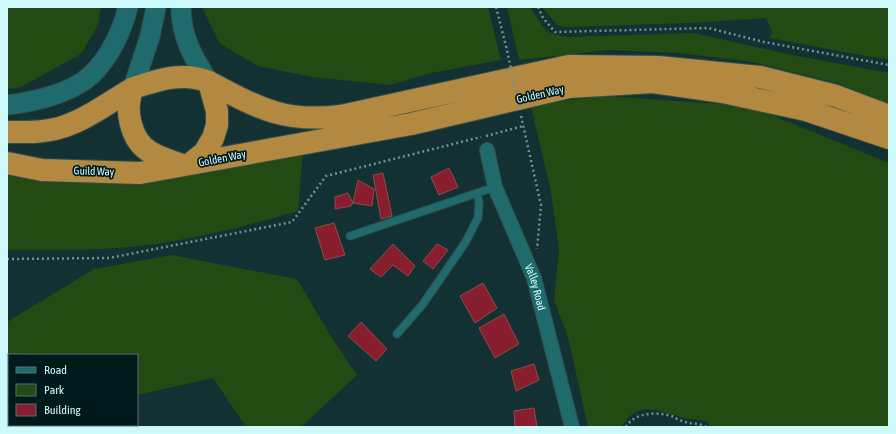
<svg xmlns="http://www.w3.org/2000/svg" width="896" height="434" viewBox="0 0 896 434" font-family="'Asap Condensed',sans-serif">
	<rect width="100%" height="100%" fill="#133132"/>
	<path fill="#224a12" d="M7,7H101L98,25L81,54L19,88L7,89Z
		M202,7H488L501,60L431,73L390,85L312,77L258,66L220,44Z
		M515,7H530C545,26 538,32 567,37L694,33L792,55L889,73V104L840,84L752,62L679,53L609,50L519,60L507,8Z
		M542,7H889V59L871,57L770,38L772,31L766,18L689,23L567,27L557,25Z
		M608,96L750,106L889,163V427H710L709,423C700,418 691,420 681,417C657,411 636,400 622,427H588L568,337L554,300L559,250L551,192L531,106L552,102Z
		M303,152L298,211C250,225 197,239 147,245C101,251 54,250 7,250V171Z
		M171,255L297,279L329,333L357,375L301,427H246L213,378L137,395V355H9V425H28L22,427H7V322L94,269Z"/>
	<path fill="#881e2d" stroke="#8e4b4e" d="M449,168L458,187L439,195L431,177Z
		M383,173L392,216L381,219L373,175Z
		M358,180L374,189L372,206L353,203Z
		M348,193L353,203L351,206L335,209V197Z
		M334,223L345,255L325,260L315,228Z
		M393,244L415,266L408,276L393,265L381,277L370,269Z
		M437,244L448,250L433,269L423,261Z
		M483,283L497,308L475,323L460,296Z
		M504,314L519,344L495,358L479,328Z
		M361,322L387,349L376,361L348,336Z
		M534,364L539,380L516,391L511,371Z
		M534,408L537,427H515L514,411Z"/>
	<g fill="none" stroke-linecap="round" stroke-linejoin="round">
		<defs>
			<path id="lane" d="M350,236L495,187
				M397,334L423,304L465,243L478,218L479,202L477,193"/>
			<g id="street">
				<path id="s1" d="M487,150L495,187L534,278L572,427"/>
			</g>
			<path id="secondary" d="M181,7C181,37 193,57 208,81
				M133,88L150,36L156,7
				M7,105C33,102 70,94 90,76C109,59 122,31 128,7"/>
			<path id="highway" d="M209,82C258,108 284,123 341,116L569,66L658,67L760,77L836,96L889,116
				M7,132C24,132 42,133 59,128C85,121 109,102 132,89
				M7,163L42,170L140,173L190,164L204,153L213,138L217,125V111L209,82C183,71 158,80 133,88C124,108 130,140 150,152C160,158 171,161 182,165
				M190,164L411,124L569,87L653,82L723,92L806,110L889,138"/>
		</defs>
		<use href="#lane" stroke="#314f50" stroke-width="9"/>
		<use href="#street" stroke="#314f50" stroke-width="16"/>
		<use href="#secondary" stroke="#314f50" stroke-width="21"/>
		<use href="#highway" stroke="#314f50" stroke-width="24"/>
		<path stroke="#6e9394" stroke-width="2.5" stroke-dasharray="2 3" stroke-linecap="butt" d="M496,7L506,46
			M538,7L543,18L555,32L708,28L764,42L889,65
			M521,116L541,205L537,249
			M486,136L523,126
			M7,259L109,258L292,222L326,176L481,137
			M626,427C634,412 659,411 674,417C677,419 681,421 685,422C692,424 701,423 706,427"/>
		<use href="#lane" stroke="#1e6a6d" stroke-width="7"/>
		<use href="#street" stroke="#1e6a6d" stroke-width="14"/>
		<use href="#secondary" stroke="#1e6a6d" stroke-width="19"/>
		<use href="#highway" stroke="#b38840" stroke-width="22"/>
		<path stroke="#6e9394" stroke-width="2.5" stroke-dasharray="2 3" stroke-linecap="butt" d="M506,46L520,110"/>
	</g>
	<g text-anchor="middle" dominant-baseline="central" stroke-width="3.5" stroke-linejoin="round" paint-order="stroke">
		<g font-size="11" fill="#cdf9fa" stroke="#00191a">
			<text transform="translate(540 94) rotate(-13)">Golden Way</text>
			<text transform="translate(222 158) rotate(-11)">Golden Way</text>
			<text transform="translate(94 171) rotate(2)">Guild Way</text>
			<text stroke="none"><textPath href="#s1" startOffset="146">Valley Road</textPath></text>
		</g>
	</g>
	<rect width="896" height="434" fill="none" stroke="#cdf9fa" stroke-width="16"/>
	<rect x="8" y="354" width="130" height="72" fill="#00191a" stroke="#527374"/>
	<rect x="16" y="367" width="20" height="6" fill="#1e6a6d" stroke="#527374"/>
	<text x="44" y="374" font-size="12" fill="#cdf9fa">Road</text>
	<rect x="16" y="384" width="20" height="12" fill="#224a12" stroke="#527374"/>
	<text x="44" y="394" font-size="12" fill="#cdf9fa">Park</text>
	<rect x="16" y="404" width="20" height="12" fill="#881e2d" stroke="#527374"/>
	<text x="44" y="414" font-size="12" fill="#cdf9fa">Building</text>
</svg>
